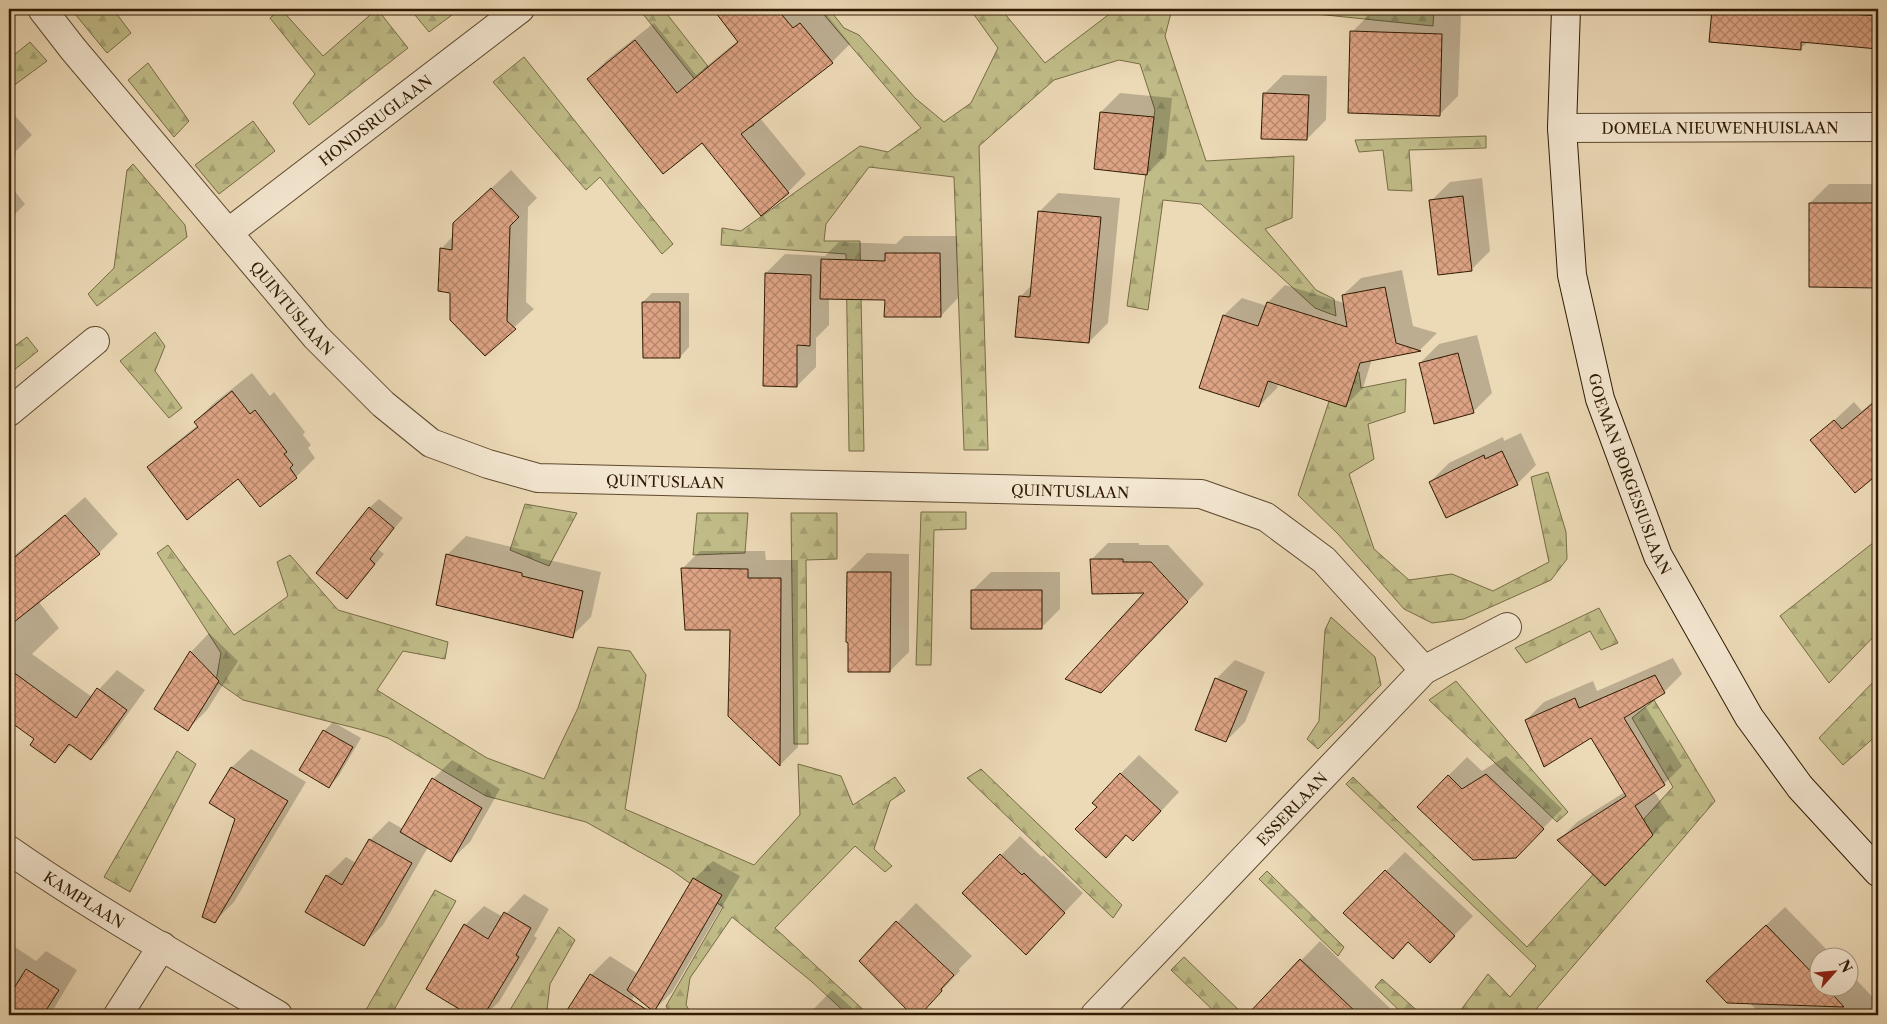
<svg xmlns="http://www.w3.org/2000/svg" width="1887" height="1024" viewBox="0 0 1887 1024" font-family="'Libre Caslon Text',serif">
	<defs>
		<pattern id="forest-firs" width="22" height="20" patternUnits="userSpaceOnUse" patternTransform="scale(1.25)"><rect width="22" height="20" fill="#c0bc88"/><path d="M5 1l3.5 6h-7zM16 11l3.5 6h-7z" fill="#a5a174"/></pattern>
		<pattern id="building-cross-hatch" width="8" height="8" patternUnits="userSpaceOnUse" patternTransform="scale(1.25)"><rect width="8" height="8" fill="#dda384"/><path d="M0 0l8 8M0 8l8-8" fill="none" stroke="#b4846a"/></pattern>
	</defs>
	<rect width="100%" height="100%" fill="#ecd9b6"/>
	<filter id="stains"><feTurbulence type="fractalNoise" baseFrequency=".004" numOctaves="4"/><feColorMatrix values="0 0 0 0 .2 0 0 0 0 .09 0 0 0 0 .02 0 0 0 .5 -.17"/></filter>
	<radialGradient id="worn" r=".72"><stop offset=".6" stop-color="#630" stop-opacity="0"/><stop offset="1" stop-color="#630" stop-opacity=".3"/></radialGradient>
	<path fill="url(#forest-firs)" stroke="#786c45" d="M71,9H113L131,33L107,53Z
		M281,9L323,56L377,9L408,48L309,125L293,103L315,74L270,18Z
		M410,9H460L429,32Z
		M639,9H663L754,125L738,134Z
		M819,9H829L844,28L859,35L915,98L944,122L971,103L998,48L970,9H1001L1045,63L1116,9H1178L1171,13L1165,36L1206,161L1294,156L1292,218L1265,229L1316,290L1334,299L1336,316L1315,308L1201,204L1163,200L1148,310L1127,306L1155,110L1140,64L1119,60L1054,80L979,146L988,450H964L954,177L869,167L826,224L824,241H860L864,451H849L846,254L721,245L722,228L741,231L860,146L888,152L921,128Z
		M1267,9H1434L1433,26Z
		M30,42L47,61L9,89V59Z
		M524,57L673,244L662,254L600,177L586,190L493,82Z
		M148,63L189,121L174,137L128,80Z
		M253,121L275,151L219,194L195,165Z
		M1486,136V148L1409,150L1412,191L1388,190L1383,150L1359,152L1355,140Z
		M133,164L185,225L187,237L97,306L88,294L114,268L127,170Z
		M155,332L165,346L155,371L182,408L169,418L120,361Z
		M27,337L38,351L9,374V350Z
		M1339,371L1359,372L1361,388L1406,379L1405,412L1368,424L1374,459L1349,474L1374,549L1409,580L1452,574L1493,591L1549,562L1531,477L1548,472L1566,532L1567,559L1551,580L1464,619L1432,623L1404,609L1338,534L1298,495Z
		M525,504L577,513L549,566L510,550Z
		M921,512H966V529L934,530L931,665H916Z
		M697,513H748L745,553L693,555Z
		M791,513H837V559L806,560L808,744H794Z
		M1878,539V632L1829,683L1780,616Z
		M168,545L234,635L288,596L277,562L290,555L338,610L448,642L445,659L403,651L377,690L487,758L544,779L578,708L598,647L630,651L646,675L625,809L754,865L800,815L798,764L841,776L853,805L895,777L905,791L890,801L874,849L892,866L885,872L855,846L775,928L869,1015H848L811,981L732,917L690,978L686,1005L692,1015H671L666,1006L723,907L670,869L586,822L486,796L388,738L363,730L243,700L216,681L221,653L157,553Z
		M1599,608L1618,643L1601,650L1590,631L1526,663L1515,648Z
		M1331,617L1375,657L1381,685L1318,749L1307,739L1319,721L1325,630Z
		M1878,677V734L1843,765L1819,738Z
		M1456,681L1568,812L1557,822L1429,700Z
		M1654,700L1715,801L1531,1015H1457L1488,974L1510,997L1536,966L1346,784L1353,777L1527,947L1673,787L1632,718Z
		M177,751L196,764L130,892L104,877Z
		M981,769L1122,905L1113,918L967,778Z
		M1267,871L1344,947L1338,956L1259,879Z
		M435,890L456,901L391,1015H363Z
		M559,927L575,940L550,984L547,1010L542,1015H507Z
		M1184,957L1244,1015H1218L1171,970Z
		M1382,979L1422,1015H1404L1375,987Z"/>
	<path fill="#0003" d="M714,9H822L850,44L832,62L760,118L806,174L788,192L702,142L588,79L607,60L654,23L696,75L739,40Z
		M1713,9H1878V48L1808,42L1800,49L1710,41Z
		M1371,13L1461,15L1458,96L1439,115L1352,32Z
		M1283,75L1327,76L1326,120L1307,139L1264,94Z
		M1120,93L1172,98L1166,155L1147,174L1101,112Z
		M9,109L32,135L16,151L12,188L25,204L9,220Z
		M511,170L537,198L528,207L526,302L534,309L485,354L451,292L441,249L453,236L473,205Z
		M1482,178L1490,251L1471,270L1431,201L1450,182Z
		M1829,184H1878V286L1811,285L1810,203Z
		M1058,193L1120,198L1108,323L1089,342L1021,296L1032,285L1039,212Z
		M904,236H957L958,298L941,316L886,298H829V325L816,338V367L797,386L766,273L785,254L825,256L839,242L896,244Z
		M1402,270L1413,326L1437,333L1420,350L1372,359L1363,388L1345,406L1278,384L1277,388L1259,406L1201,388L1224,315L1242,298L1267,306L1268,302L1285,285L1344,303L1343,295L1361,278Z
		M652,293H689V347L680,357L643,302Z
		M1477,335L1492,393L1473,412L1420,363L1439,344Z
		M252,373L270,396L274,392L305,432L303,435L311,445L308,448L315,458L296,477H239L149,468L168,449L198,425L195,422L214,403Z
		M1878,397V472L1855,491L1812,441L1854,402L1862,411Z
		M1521,433L1536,465L1517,484L1430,482L1449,463L1503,437L1504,441Z
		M85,497L118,534L99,553L38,601L59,628L32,654L92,697L117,670L145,690L109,740L91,759L71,745L55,762L36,739L9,719V559L52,526Z
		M379,499L403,518L378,549L384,554L347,597L369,508Z
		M466,536L541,554L540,558L601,572L591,617L572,636L447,555Z
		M1108,543H1139V545H1168L1204,584L1118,675L1147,592L1091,560Z
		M700,551H765L766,560H798V747L780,765L731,629L682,569Z
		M867,553L909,554V652L890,671L849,642L848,572Z
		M991,572H1060V609L1041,628L972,591Z
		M209,633L238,661L207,710L188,729L155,709L191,652Z
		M1673,658L1682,674L1664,692L1644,704L1682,766L1664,784L1654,791L1670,817L1623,866L1559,840L1577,822L1625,792L1591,736L1526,720L1544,702L1593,681L1597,691Z
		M1235,660L1265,672L1245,722L1226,741L1216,679Z
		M333,722L361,738L338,777L329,786L324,731Z
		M251,749L306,782L234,902L215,921L236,818L211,803L232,767Z
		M1139,755L1179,792L1152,821L1127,834L1106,856L1098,807L1120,774Z
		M1506,756L1562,809L1515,857L1448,776L1467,757L1482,771Z
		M452,760L500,789L470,842L451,860L428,847L383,925L364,944L327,876L346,857L356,863L370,840L389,821L403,829L433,779Z
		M1020,836L1042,857L1043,855L1083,893L1026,953L964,893Z
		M1405,852L1473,916L1448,942L1409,941L1393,958L1386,871Z
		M713,861L740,876L672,992L654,1010L635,995L623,1015H567L591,975L610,956L638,974L694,879Z
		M524,894L549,909L534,936L537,938L499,1002L485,1015H471L427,989L465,925L484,906L503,917Z
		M916,903L972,956L959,969L960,971L918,1015H914L860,961Z
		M1785,907L1833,956H1820V986H1850V973L1878,1003V1006L1869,1015H1761L1749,1002L1727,962Z
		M1320,941L1397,1015H1265L1256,1007Z
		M9,943L36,961L46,951L77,970L50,1015H9Z
		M832,990L860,1015H808Z"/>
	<path fill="url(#building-cross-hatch)" stroke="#301b02" d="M713,9H777L793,28L800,23L833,63L741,134L789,193L761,216L702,143L663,174L587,79L635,40L677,93L738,42Z
		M1712,9H1833V13L1878,16V49L1801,42V50L1709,42Z
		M1350,31L1442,34L1440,116L1348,113Z
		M1263,93L1309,95L1307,140L1261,139Z
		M1100,112L1154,117L1147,175L1094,169Z
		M491,188L519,217L510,226L507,321L516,329L485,356L450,320V293L438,291L440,248L452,250L453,223Z
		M1463,196L1472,271L1438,275L1429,200Z
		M1809,203H1873L1874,234H1878V288L1809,287Z
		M1038,211L1101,217L1089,343L1015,337L1019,296L1030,297Z
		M885,253H940L941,317H884L885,300L820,299L821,259L885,261Z
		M765,273L811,275L810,346L797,345V387L763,386Z
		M1385,287L1396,343L1421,351L1360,363L1346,407L1268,381L1259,407L1199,388L1223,315L1258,326L1267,302L1347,327L1342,295Z
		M642,302H680V358H643Z
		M1458,353L1474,413L1434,424L1419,363Z
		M232,391L250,414L255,410L287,452L284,454L293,465L290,468L297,478L260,507L238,479L187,520L147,467L198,427L194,422Z
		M1878,399V474L1855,493L1810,440L1834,420L1842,429Z
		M1502,451L1518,485L1446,518L1429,482L1484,455L1485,459Z
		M369,507L394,528L370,559L375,564L347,599L316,573Z
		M65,515L100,554L9,626V562Z
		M446,554L522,573V576L583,591L573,638L436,605Z
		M1090,559H1123V562H1151L1188,602L1101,693L1065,679L1144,593L1092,594Z
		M681,568L748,569V578H781L780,766L728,716L730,630H685Z
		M847,572H891L890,672H848V643L846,642Z
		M971,590H1042V629H971Z
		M190,651L219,681L188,731L154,709Z
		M9,669L76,718L97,688L127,710L91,760L69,744L55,763L30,745L34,739L9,721Z
		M1655,675L1665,693L1624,718L1665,785L1635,806L1653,835L1605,886L1557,840L1626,796L1591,738L1544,767L1525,720L1575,698L1579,708Z
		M1215,678L1247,691L1226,742L1195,730Z
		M323,730L353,747L329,788L299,770Z
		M231,767L288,801L215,923L202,917L235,819L209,803Z
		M1120,773L1161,811L1133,841L1126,835L1106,858L1075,829L1097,807L1092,803Z
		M1486,774L1544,829L1516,858L1473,860L1417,807L1448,775L1462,789Z
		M432,778L482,808L451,862L400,832Z
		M369,839L412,863L364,946L305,912L326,875L342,885Z
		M1000,854L1022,875L1024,873L1065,913L1026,955L962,893Z
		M1385,870L1455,936L1430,963L1408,942L1393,959L1343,913Z
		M693,878L722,895L654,1012L627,990Z
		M504,912L531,928L516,955L519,957L484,1015H469L426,989L464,924L488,939Z
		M896,921L954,975L941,989L942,991L920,1015H912L859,961Z
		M1766,925L1820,981V986H1825L1844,1007L1727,1003L1706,981Z
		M1300,959L1359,1015H1247Z
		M26,969L59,990L43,1015H9V996Z
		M590,974L655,1015H564Z"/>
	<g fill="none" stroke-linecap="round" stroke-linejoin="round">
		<defs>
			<g id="street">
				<path id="s1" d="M42,9L73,49L316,337L383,404L431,443L488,464L538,478L1201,494L1266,517L1324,560L1424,670"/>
				<path id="s2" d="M1562,128L1878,127"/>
				<path id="s3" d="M229,232L520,9"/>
				<path d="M9,412L95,341"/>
				<path id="s4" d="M9,850C95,910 188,962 278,1015"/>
				<path d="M118,1015L162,946"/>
				<path id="s5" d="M1095,1015L1424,670L1507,627"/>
			</g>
			<g id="secondary">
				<path id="s6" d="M1566,9L1562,128L1572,275L1600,399L1658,556L1749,717L1800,787L1878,872"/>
			</g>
		</defs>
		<use href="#street" stroke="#5f4a2f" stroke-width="30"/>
		<use href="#secondary" stroke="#301b02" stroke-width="30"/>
		<use href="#street" stroke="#f3e6d0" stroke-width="28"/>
		<use href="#secondary" stroke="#f3e6d0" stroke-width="28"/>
	</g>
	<g text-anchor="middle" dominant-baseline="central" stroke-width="4.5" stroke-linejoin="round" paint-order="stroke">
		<g font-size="15" fill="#301b02" stroke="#f3e6d0">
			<text stroke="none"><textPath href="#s3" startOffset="184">HONDSRUGLAAN</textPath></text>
			<text stroke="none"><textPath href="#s2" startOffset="158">DOMELA NIEUWENHUISLAAN</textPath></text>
			<text stroke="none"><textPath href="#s1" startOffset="390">QUINTUSLAAN</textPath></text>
			<text stroke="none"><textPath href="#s6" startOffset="474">GOEMAN BORGESIUSLAAN</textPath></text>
			<text stroke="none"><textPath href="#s1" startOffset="824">QUINTUSLAAN</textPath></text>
			<text stroke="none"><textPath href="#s1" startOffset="1229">QUINTUSLAAN</textPath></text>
			<text stroke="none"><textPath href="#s5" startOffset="285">ESSERLAAN</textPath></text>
			<text stroke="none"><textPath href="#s4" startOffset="90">KAMPLAAN</textPath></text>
		</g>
	</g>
	<rect width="1887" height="1024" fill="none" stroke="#ecd9b6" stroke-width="30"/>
	<rect x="10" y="10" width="1867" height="1004" fill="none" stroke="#301b02" stroke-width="2.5"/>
	<rect x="15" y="15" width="1857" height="994" fill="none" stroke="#301b02"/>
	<g transform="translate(1834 972) rotate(63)"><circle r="24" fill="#f3e6d0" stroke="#a5957e"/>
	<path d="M0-4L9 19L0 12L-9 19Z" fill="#8f2418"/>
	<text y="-8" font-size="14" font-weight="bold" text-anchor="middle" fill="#301b02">N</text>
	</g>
	<rect width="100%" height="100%" filter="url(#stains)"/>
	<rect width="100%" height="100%" fill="url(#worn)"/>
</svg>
